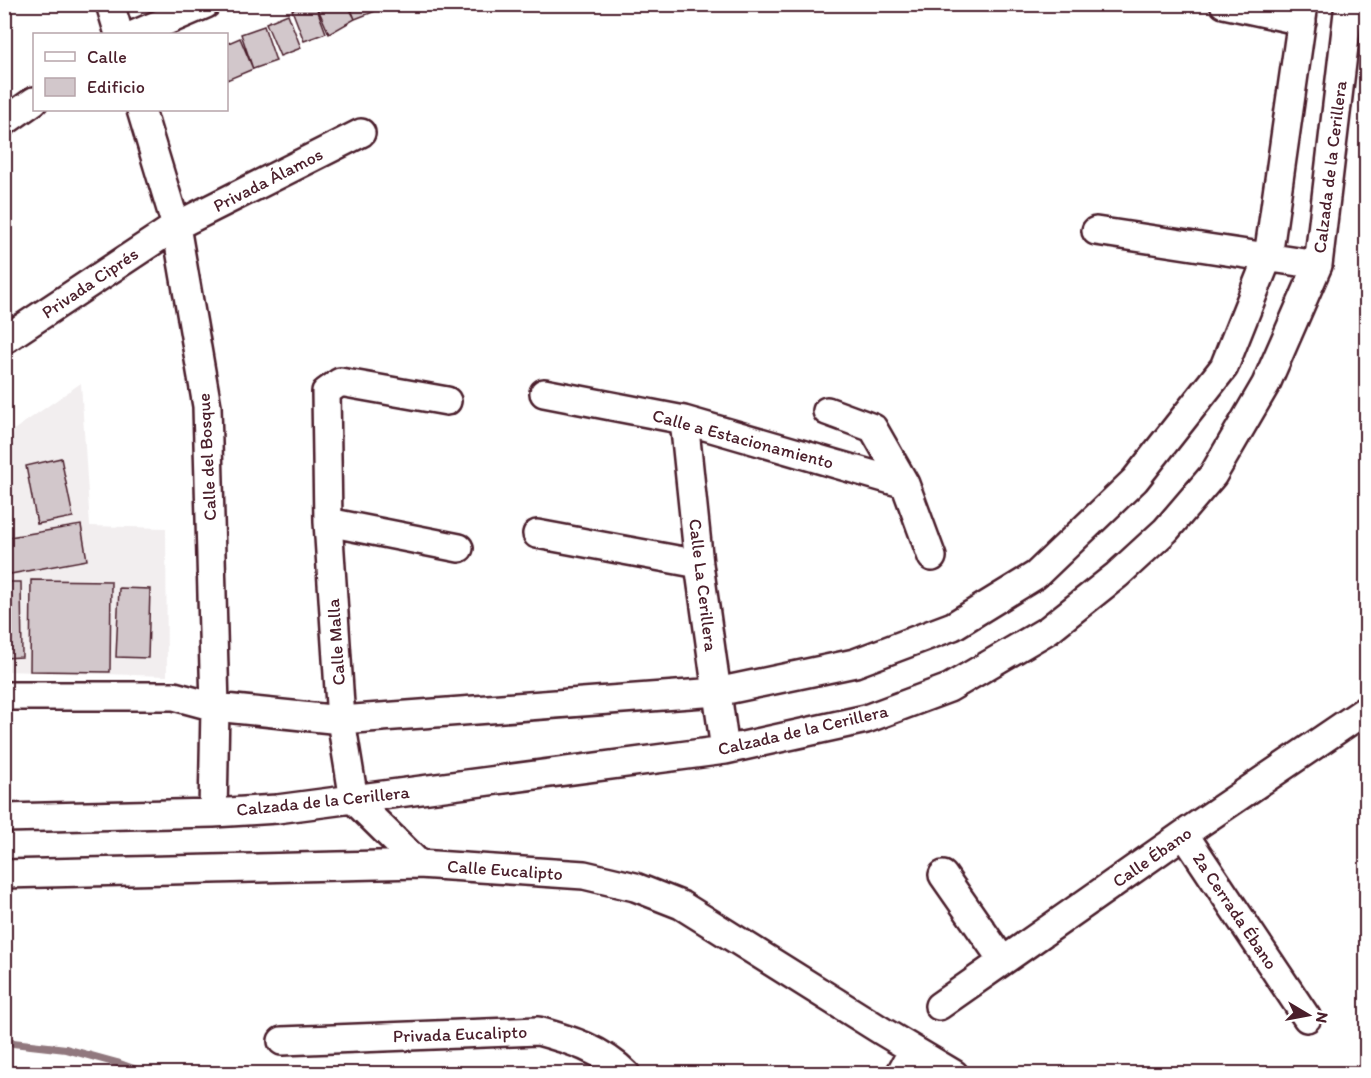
<svg xmlns="http://www.w3.org/2000/svg" width="1371" height="1078" viewBox="0 0 1371 1078" font-family="Itim,sans-serif">
	<rect width="100%" height="100%" fill="#fff"/>
	<filter id="ink" filterUnits="userSpaceOnUse"><feTurbulence type="fractalNoise" baseFrequency=".0167" numOctaves="2"/><feDisplacementMap in="SourceGraphic" scale="12" xChannelSelector="R" yChannelSelector="G"/><feConvolveMatrix kernelMatrix="1 2 1 2 8 2 1 2 1" color-interpolation-filters="sRGB"/></filter>
	<g filter="url(#ink)">
		<path fill="#f2eeef" d="M81,383L90,526L166,528L167,676L5,671V436Z"/>
		<g fill="none" stroke-linecap="round" stroke-linejoin="round">
			<path stroke="#91787e" stroke-width="8" d="M4,1042L66,1049L117,1063L147,1074"/>
		</g>
		<path fill="#d2c7cb" stroke="#4a1f2b" stroke-width="1.5" d="M307,4H315L326,33L304,41L292,10Z
			M316,4H347L355,19L329,34Z
			M349,4H376L378,10L355,19Z
			M288,14L301,48L280,56L266,23Z
			M264,26L276,61L253,69L241,34Z
			M240,38L253,69L227,80L226,44Z
			M61,458L73,517L37,524L26,466Z
			M81,525L87,560L5,575L4,538Z
			M31,580L111,581L110,672L30,671Z
			M4,582H21L22,657L4,658Z
			M119,588L150,589L148,658L116,657Z"/>
		<g fill="none" stroke-linecap="round" stroke-linejoin="round">
			<defs>
				<path id="minor" d="M110,4L119,34
					M1224,4L1302,21
					M136,34L206,4
					M141,110L176,226L207,406L215,707L213,813
					M4,122L34,101
					M1096,231L1318,265
					M4,340L176,226L361,133
					M544,393L684,420L905,484
					M827,411L873,428L905,484L932,557
					M684,420L699,564L725,750
					M328,522L459,548
					M537,534L699,564
					M4,696H174L215,707L341,720L717,692L855,663L953,626L1036,575L1135,480L1224,367L1268,257L1304,4
					M4,818L213,813L277,809L725,750L866,719L949,688L1048,630L1117,575L1166,530L1213,475L1266,384L1318,265L1349,4
					M1184,834L1307,1018
					M419,864L354,800L341,720L328,522L326,392L340,382L447,401
					M4,874L419,864L584,875L635,887L681,905L882,1031L954,1074
					M943,875L1003,961
					M939,1006L1184,834L1366,710
					M282,1041L538,1031C571,1040 601,1049 626,1074
					M900,1074L913,1050"/>
			</defs>
			<use href="#minor" stroke="#4a1f2b" stroke-width="32"/>
			<use href="#minor" stroke="#fff" stroke-width="27"/>
		</g>
	</g>
	<g text-anchor="middle" dominant-baseline="central" stroke-width="5" stroke-linejoin="round" paint-order="stroke">
		<g font-size="18" fill="#4a1f2b" stroke="#fff">
			<text transform="translate(1330 167) rotate(-83)">Calzada de la Cerillera</text>
			<text transform="translate(268 180) rotate(-27)">Privada Álamos</text>
			<text transform="translate(90 283) rotate(-34)">Privada Ciprés</text>
			<text transform="translate(743 439) rotate(15)">Calle a Estacionamiento</text>
			<text transform="translate(207 457) rotate(-93)">Calle del Bosque</text>
			<text transform="translate(703 585) rotate(83)">Calle La Cerillera</text>
			<text transform="translate(336 642) rotate(-94)">Calle Malla</text>
			<text transform="translate(803 730) rotate(-13)">Calzada de la Cerillera</text>
			<text transform="translate(323 801) rotate(-6)">Calzada de la Cerillera</text>
			<text transform="translate(1152 857) rotate(-35)">Calle Ébano</text>
			<text transform="translate(505 870) rotate(4)">Calle Eucalipto</text>
			<text transform="translate(1235 911) rotate(56)">2a Cerrada Ébano</text>
			<text transform="translate(460 1034) rotate(-2)">Privada Eucalipto</text>
		</g>
	</g>
	<rect width="1371" height="1078" fill="none" stroke="#fff" stroke-width="24"/>
	<rect x="12" y="12" width="1347" height="1054" fill="none" stroke="#4a1f2b" stroke-width="2" filter="url(#ink)"/>
	<rect x="33" y="33" width="195" height="78" fill="#ffffff" stroke="#b7a5aa" stroke-width="1.5"/>
	<rect x="45" y="52" width="30" height="9" fill="#ffffff" stroke="#b7a5aa" stroke-width="1.5"/>
	<text x="87" y="63" font-size="18" fill="#4a1f2b">Calle</text>
	<rect x="45" y="78" width="30" height="18" fill="#d2c7cb" stroke="#b7a5aa" stroke-width="1.5"/>
	<text x="87" y="93" font-size="18" fill="#4a1f2b">Edificio</text>
	<g transform="translate(1308 1015) rotate(100)" stroke="#ffffff" stroke-width="4.5" paint-order="stroke">
	<path d="M0-4.5L10 22L0 15L-10 22Z" fill="#4a1f2b"/>
	<text y="-9" font-size="16" font-weight="bold" text-anchor="middle" fill="#4a1f2b">N</text>
	</g>
</svg>
